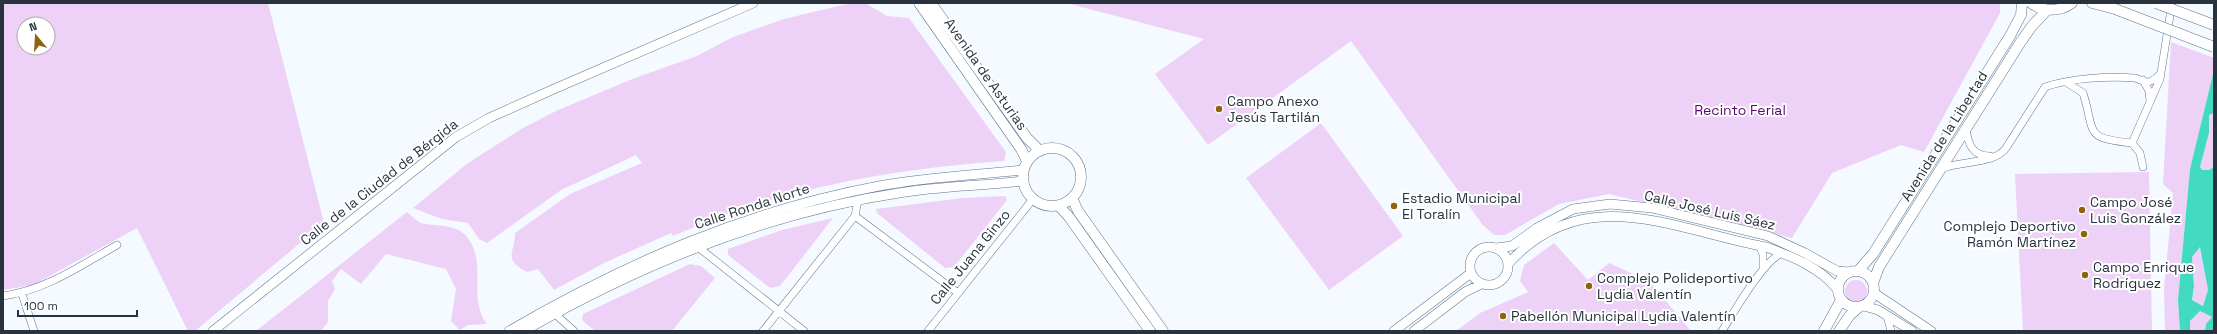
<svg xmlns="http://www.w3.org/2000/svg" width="2217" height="334" viewBox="0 0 2217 334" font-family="'Space Grotesk',sans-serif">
	<rect width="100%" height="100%" fill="#f4faff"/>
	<path fill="#edd1f7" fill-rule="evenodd" d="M3,3H268L324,223L195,331H188L137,228L33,285L3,290ZM24,24H48V48H24Z
		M851,3H865L887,16L909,18L1006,152L1004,161C890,169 778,189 673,236L671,233L604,263L554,290L538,269L527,272C502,259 515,253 515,233L570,194L642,163L636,155L561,190L487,243L479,239L468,223L442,219L413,208L468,163L523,128L558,110L635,78L697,56L733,37L784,19Z
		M1066,3H2000V13L1924,152L1901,145L1832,173L1792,238L1609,194L1559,204L1505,235H1494L1482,224L1351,41L1208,145L1155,74L1204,39Z
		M2171,42L2214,58V70L2190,169L2178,300L2180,331H2165L2164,289L2173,193L2163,184Z
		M2214,113V167L2209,170H2202L2200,167L2209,133V115Z
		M1321,123L1403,236L1329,290L1246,178Z
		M2149,172L2152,331H2023L2015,174Z
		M1005,196L1007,200L954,267L945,268L877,213L876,209L963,198Z
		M407,212C411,215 416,221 421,223C436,227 456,223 467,237C488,263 467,299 487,324L468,325L460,330L451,321L456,289L446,269L386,254L361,284L341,269L332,281L335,289L328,301V322L321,331H256Z
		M833,218L780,286L770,288L728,255V249L782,230Z
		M1554,243L1588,280L1609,263L1649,281L1691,331H1456L1480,313L1528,292L1520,281L1524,265Z
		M2200,247L2208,290L2203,306L2192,300L2194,286L2192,257Z
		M690,264L701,266L715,278L672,331H595L582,320L583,314Z
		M1845 291a11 11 0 1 1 22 0a11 11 0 1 1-22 0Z
		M2200,311L2212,317L2206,324L2205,331H2190V321Z"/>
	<path fill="#43dac2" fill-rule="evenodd" d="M2214,70V113L2209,115V133L2200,167L2202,170H2209L2214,167V331H2205L2206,324L2212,317L2200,311L2190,321V331H2180L2178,300L2190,169ZM2200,247L2208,290L2203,306L2192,300L2194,286L2192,257Z"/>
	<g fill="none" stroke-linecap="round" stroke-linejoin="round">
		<defs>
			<path id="minor" d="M2143,80L2149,91L2150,101
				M2066,82L2083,93C2096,134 2083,138 2132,143L2140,153L2143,167
				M1966,128C1968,144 1972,156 1990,156
				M2132,143L2160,79L2172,3
				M1941,169C1960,160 1994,165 2006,148L2045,87C2070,78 2109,76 2135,78C2140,79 2143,82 2147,82C2153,82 2157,77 2160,74
				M855,216L958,293
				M855,216L858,200
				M1759,245L1763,254V268
				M698,247L804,331
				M22,294L34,331
				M3,296C46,290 80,266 117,245
				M554,313L574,331
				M1887,316L1891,331
				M763,331L855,216
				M928,331L1033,199
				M1722,331C1734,312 1763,261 1782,253"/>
			<path id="tertiary" d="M1470 266a19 19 0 1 1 38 0a19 19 0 1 1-38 0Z
				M1496,248L1512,246L1537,228L1573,209L1610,204L1652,208L1768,236L1805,253L1837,271L1849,272
				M1509,263C1584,180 1674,230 1766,247C1791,256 1821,268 1837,289
				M1874,293L1931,331
				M1864,306L1878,310L1912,331
				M213,331L456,137L489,118L554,89L753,3
				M509,331C626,263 745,211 879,186C926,177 975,175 1023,170
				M524,331C641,264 765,213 899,193C940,186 982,186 1023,181
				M1394,331L1471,273
				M1414,331L1465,292L1481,284"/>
			<path id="secondary" d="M919,3L1021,149L1027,161
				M931,3L1027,138L1040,151
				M2031,3C2043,12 2060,12 2072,3
				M2092,3L2115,9
				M1023 177a29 29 0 1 1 58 0a29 29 0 1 1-58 0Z
				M1072,198L1078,211L1163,331
				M1059,206L1069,217L1150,331
				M1838 289a18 18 0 1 1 36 0a18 18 0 1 1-36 0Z
				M1858,271L1873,254L2010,36L2021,15L2022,3
				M1873,283L1879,267L2020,43L2032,26L2047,10
				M1824,331L1841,300
				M1839,331L1850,315L1858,308"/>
		</defs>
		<use href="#minor" stroke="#5e768e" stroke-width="8"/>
		<use href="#tertiary" stroke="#5e768e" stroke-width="10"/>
		<use href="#secondary" stroke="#5e768e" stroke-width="11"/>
		<use href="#minor" stroke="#fff" stroke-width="7"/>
		<use href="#tertiary" stroke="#fff" stroke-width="9"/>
		<use href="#secondary" stroke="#fff" stroke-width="10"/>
		<defs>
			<path id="secondary-bridge" d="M2156,3L2214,25
				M2115,9L2214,47"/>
		</defs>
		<use href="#secondary-bridge" stroke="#5e768e" stroke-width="11" stroke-linecap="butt"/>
		<use href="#secondary-bridge" stroke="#fff" stroke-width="10"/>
	</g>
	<g fill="#90630d" stroke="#fff" stroke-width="1.5">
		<circle cx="1219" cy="109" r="4"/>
		<circle cx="1394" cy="206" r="4"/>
		<circle cx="2082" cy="210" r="4"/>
		<circle cx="2084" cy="234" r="4"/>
		<circle cx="2085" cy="275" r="4"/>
		<circle cx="1589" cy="286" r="4"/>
		<circle cx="1503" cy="316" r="4"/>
	</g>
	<g text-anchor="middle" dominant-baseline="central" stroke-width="4" stroke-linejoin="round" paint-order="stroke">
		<g font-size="14" fill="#28333d" stroke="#fff">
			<text transform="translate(986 74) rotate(55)">Avenida de Asturias</text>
			<text transform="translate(1944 136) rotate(-58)">Avenida de la Libertad</text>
			<text transform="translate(379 182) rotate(-38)">Calle de la Ciudad de Bérgida</text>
			<text transform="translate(752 206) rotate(-18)">Calle Ronda Norte</text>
			<text transform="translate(1710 210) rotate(13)">Calle José Luis Sáez</text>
			<text transform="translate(970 257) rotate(-51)">Calle Juana Ginzo</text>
		</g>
		<g font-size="14" fill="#28333d" stroke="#fff" text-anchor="start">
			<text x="1227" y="101">Campo Anexo<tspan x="1227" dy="16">Jesús Tartilán</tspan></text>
			<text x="1402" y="198">Estadio Municipal<tspan x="1402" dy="16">El Toralín</tspan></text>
			<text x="2090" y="202">Campo José<tspan x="2090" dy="16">Luis González</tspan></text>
			<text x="2076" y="226" text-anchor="end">Complejo Deportivo<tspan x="2076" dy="16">Ramón Martínez</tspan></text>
			<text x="2093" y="267">Campo Enrique<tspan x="2093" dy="16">Rodríguez</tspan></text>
			<text x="1597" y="278">Complejo Polideportivo<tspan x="1597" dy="16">Lydia Valentín</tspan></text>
			<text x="1511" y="316">Pabellón Municipal Lydia Valentín</text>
		</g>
		<g font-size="14" fill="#58076d" stroke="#fff">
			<text x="1740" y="110">Recinto Ferial</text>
		</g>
	</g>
	<rect width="2217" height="334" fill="none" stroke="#28333d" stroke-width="8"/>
	<g transform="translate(36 36) rotate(342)"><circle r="19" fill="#ffffff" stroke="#a9adb1"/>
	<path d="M0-3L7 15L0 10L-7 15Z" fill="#90630d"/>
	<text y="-6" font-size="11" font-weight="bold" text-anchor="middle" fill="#28333d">N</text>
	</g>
	<path d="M18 310v6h119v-6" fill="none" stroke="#28333d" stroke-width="2"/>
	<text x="24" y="310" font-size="12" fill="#28333d" stroke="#ffffff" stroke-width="3" paint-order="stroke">100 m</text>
</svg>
